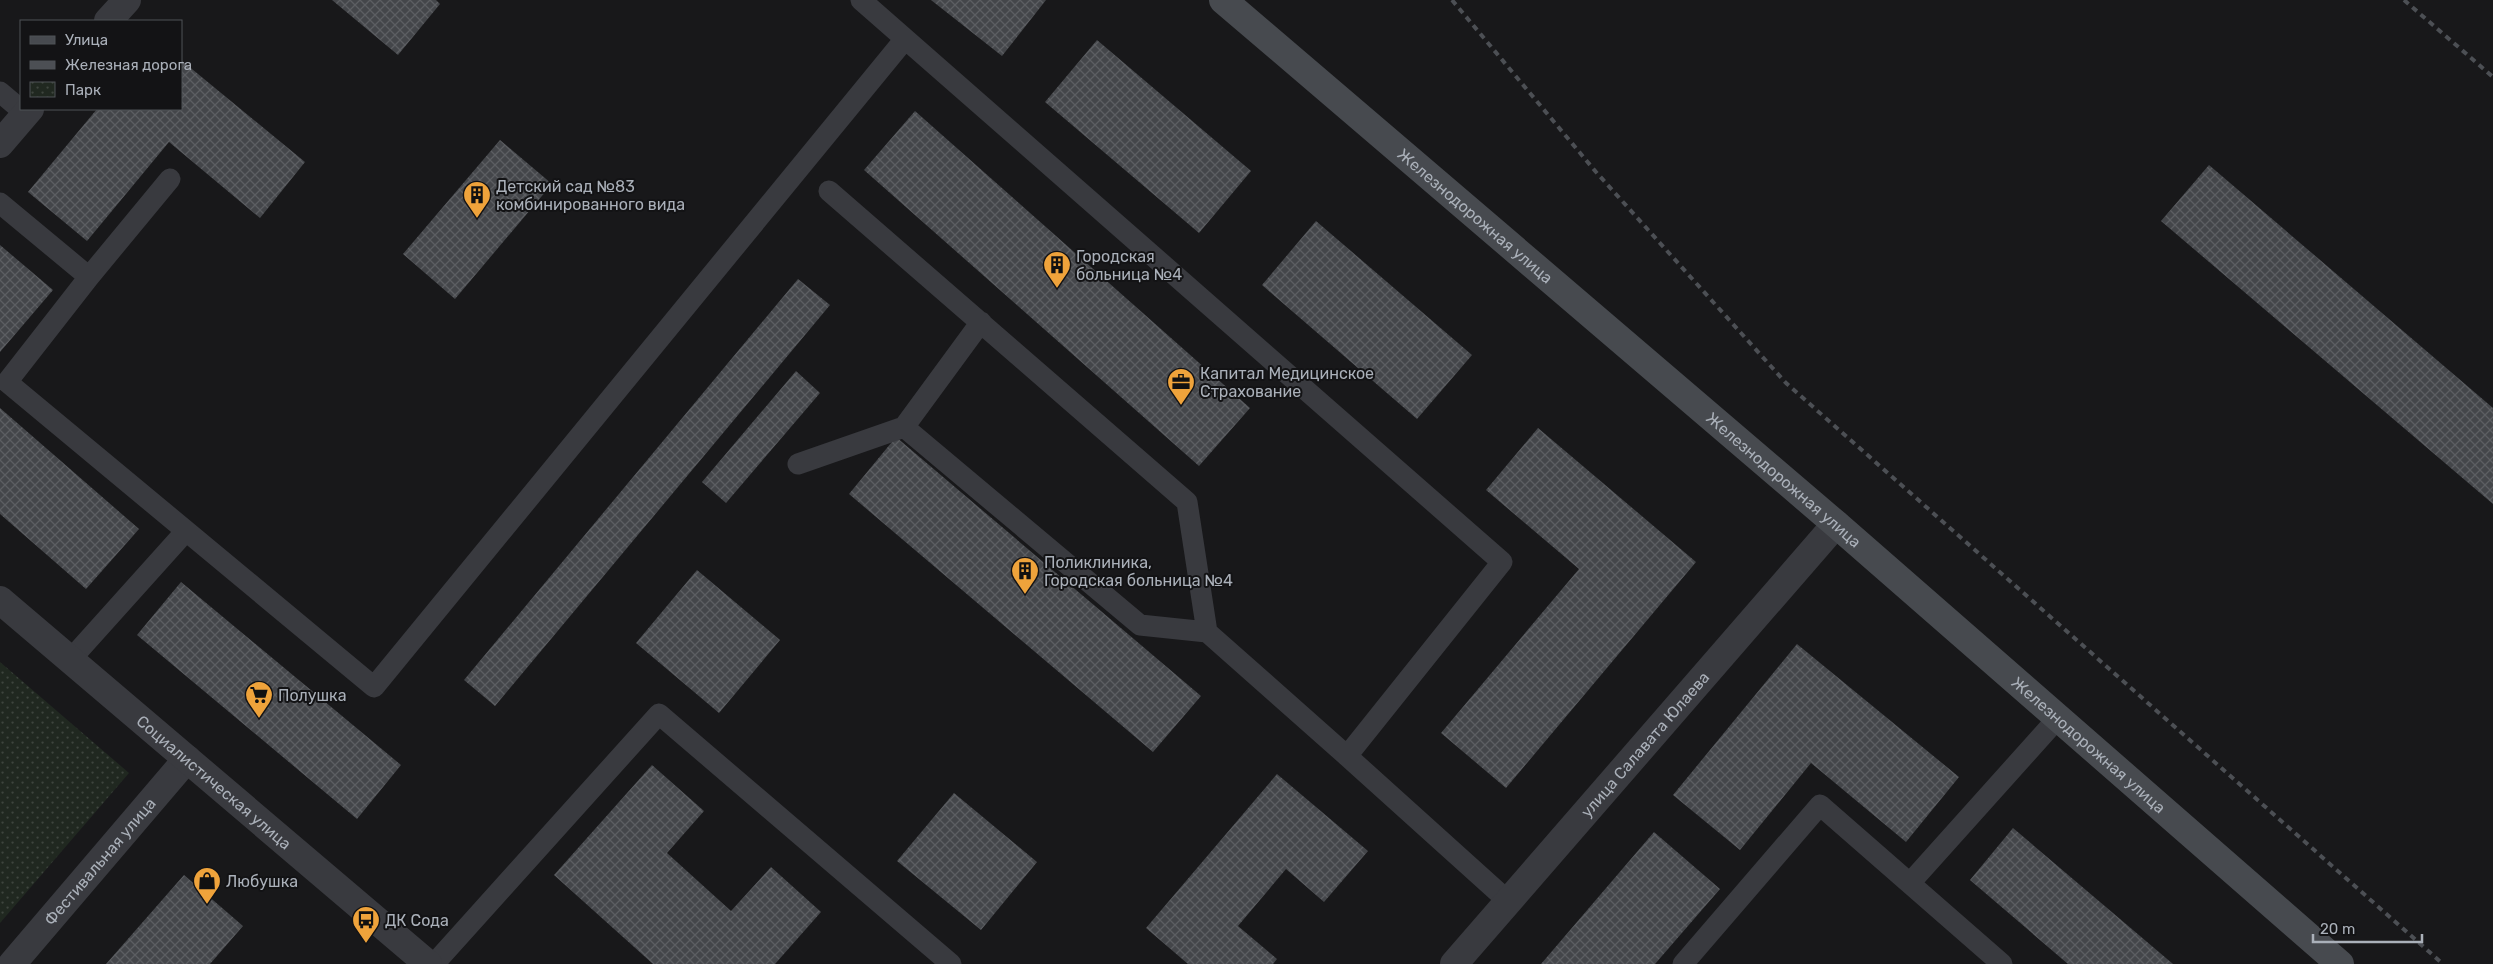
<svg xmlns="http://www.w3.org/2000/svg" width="2493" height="964" viewBox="0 0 2493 964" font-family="Rubik,sans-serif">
	<defs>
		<pattern id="park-dots" width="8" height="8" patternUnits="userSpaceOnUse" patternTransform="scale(1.25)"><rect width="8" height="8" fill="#202820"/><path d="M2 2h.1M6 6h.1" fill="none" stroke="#3e453e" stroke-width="1.8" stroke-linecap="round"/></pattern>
		<pattern id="building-cross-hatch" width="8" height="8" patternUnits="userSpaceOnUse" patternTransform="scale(1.25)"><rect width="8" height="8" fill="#44464a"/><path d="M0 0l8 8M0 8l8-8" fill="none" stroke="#5c5e62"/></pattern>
	</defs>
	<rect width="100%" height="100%" fill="#18181a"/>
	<path fill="url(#park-dots)" d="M0,662L129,773L0,923Z"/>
	<path fill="url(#building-cross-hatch)" d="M332,0H436L440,4L398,55Z
		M931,0H1046L1002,56Z
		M1097,40L1251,171L1199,233L1045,102Z
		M181,60L305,162L260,218L169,142L87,241L28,192L97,109H181Z
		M915,111L1250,408L1199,466L864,170Z
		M500,140L552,184L455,299L403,254Z
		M2209,165L2493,408V504L2161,221Z
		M1316,221L1472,355L1417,419L1262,285Z
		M0,245L53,290L0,352Z
		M798,279L830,305L495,706L464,680Z
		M796,371L820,393L726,503L702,482Z
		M0,408L139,529L86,589L0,514Z
		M1538,428L1696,562L1506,788L1441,733L1579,569L1486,490Z
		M896,437L1201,696L1153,752L849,494Z
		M697,570L780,640L719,713L636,643Z
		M181,582L401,765L357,819L137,635Z
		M1797,644L1959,777L1906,842L1811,763L1740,850L1673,795Z
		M652,765L704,811L667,853L731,911L771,867L821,912L775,964H653L554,875Z
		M1277,774L1368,851L1324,902L1286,869L1238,926L1277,959L1273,964H1188L1146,928Z
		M954,793L1037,862L981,930L897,861Z
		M2013,828L2173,964H2068L1970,880Z
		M1654,832L1720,889L1655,964H1541Z
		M184,875L243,926L210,964H106Z"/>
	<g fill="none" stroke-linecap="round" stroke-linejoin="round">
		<path stroke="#393a3f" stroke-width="21" d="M861,0L1502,562L1347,756L1509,902
			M0,92L26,114
			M829,191L1187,502L1207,632L1347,756
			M0,203L89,277L7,382L374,687L905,39
			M89,277L170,179
			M904,427L981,322
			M798,464L904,427L1140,625L1207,632
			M71,659L186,531
			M1910,883L2058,718
			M434,964L659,714L951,964
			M1683,964L1820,805L2002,964"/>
		<g stroke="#393a3f" stroke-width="28">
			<path d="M108,21L127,0"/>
			<path d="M0,144L30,109"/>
			<path id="s1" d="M12,964L187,759"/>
			<path id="s2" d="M1454,964L1836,524"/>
		</g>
		<path stroke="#393a3f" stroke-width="28" id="s3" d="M0,600L428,964"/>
		<path stroke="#474a4f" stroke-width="28" id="s4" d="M1223,0L1836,524L2340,964"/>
		<path stroke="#4c4f54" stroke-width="4" stroke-dasharray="6 5" stroke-linecap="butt" d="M1452,0L1596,172L1786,383L2443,964
			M2404,0L2493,77"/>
	</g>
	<defs>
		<symbol id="building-pin" viewBox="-11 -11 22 30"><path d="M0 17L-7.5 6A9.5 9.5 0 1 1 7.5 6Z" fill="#efa33b" stroke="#131315"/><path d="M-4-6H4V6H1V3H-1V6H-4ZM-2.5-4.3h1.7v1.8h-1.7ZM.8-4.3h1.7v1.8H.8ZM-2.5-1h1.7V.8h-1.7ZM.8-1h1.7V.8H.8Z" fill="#111"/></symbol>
		<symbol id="office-pin" viewBox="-11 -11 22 30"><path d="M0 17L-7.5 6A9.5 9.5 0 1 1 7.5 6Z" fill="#efa33b" stroke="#131315"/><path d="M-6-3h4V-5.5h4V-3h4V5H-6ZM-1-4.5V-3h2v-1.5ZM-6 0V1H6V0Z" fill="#111"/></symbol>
		<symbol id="supermarket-pin" viewBox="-11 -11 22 30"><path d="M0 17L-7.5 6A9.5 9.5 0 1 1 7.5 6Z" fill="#efa33b" stroke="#131315"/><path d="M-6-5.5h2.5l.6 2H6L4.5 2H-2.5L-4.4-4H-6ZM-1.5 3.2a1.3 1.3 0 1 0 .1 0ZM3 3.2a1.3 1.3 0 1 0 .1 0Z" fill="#111"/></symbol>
		<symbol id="shop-pin" viewBox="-11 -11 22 30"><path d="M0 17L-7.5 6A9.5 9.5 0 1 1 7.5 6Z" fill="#efa33b" stroke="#131315"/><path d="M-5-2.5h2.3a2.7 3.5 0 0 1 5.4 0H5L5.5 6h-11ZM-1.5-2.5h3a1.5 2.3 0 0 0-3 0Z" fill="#111"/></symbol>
		<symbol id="bus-pin" viewBox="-11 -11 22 30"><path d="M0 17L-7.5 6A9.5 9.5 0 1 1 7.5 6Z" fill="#efa33b" stroke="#131315"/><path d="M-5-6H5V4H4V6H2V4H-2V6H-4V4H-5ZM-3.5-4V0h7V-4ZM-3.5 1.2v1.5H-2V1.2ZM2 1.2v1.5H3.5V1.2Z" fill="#111"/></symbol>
	</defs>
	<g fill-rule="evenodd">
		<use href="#building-pin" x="461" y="179" width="32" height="43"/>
		<use href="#building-pin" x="1041" y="249" width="32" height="43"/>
		<use href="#office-pin" x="1165" y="366" width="32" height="43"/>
		<use href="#building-pin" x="1009" y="555" width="32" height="43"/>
		<use href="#supermarket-pin" x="243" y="679" width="32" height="43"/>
		<use href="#shop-pin" x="191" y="865" width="32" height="43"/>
		<use href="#bus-pin" x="350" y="904" width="32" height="43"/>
	</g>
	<g text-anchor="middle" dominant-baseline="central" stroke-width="4" stroke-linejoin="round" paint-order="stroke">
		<g font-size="16" fill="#aab0b9" stroke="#131315" text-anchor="start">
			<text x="496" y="186">Детский сад №83<tspan x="496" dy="18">комбинированного вида</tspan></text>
			<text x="1076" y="256">Городская<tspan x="1076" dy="18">больница №4</tspan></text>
			<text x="1200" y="373">Капитал Медицинское<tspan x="1200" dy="18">Страхование</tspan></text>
			<text x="1044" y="562">Поликлиника,<tspan x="1044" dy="18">Городская больница №4</tspan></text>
			<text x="278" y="695">Полушка</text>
			<text x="226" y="881">Любушка</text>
			<text x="385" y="920">ДК Сода</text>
		</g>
		<g font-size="16" fill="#aab0b9" stroke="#131315">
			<text stroke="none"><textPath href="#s4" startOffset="332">Железнодорожная улица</textPath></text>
			<text stroke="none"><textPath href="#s4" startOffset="738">Железнодорожная улица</textPath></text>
			<text stroke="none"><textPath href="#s2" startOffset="291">улица Салавата Юлаева</textPath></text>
			<text stroke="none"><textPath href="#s4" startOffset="1142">Железнодорожная улица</textPath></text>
			<text stroke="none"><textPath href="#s3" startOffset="281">Социалистическая улица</textPath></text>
			<text stroke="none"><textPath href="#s1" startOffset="135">Фестивальная улица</textPath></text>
		</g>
	</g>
	<rect x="20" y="20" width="162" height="90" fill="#131315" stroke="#4f5257"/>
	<rect x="30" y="36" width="25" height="8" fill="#474a4f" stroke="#4f5257"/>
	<text x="65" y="45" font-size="15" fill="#aab0b9">Улица</text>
	<rect x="30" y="61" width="25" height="8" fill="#4c4f54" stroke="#4f5257"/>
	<text x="65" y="70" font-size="15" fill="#aab0b9">Железная дорога</text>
	<rect x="30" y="82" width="25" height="15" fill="url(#park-dots)" stroke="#4f5257"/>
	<text x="65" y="95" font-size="15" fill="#aab0b9">Парк</text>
	<path d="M2313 934v8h109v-8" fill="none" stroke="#aab0b9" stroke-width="2.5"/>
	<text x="2320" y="934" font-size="15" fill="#aab0b9" stroke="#131315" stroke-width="4" paint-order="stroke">20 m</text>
</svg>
